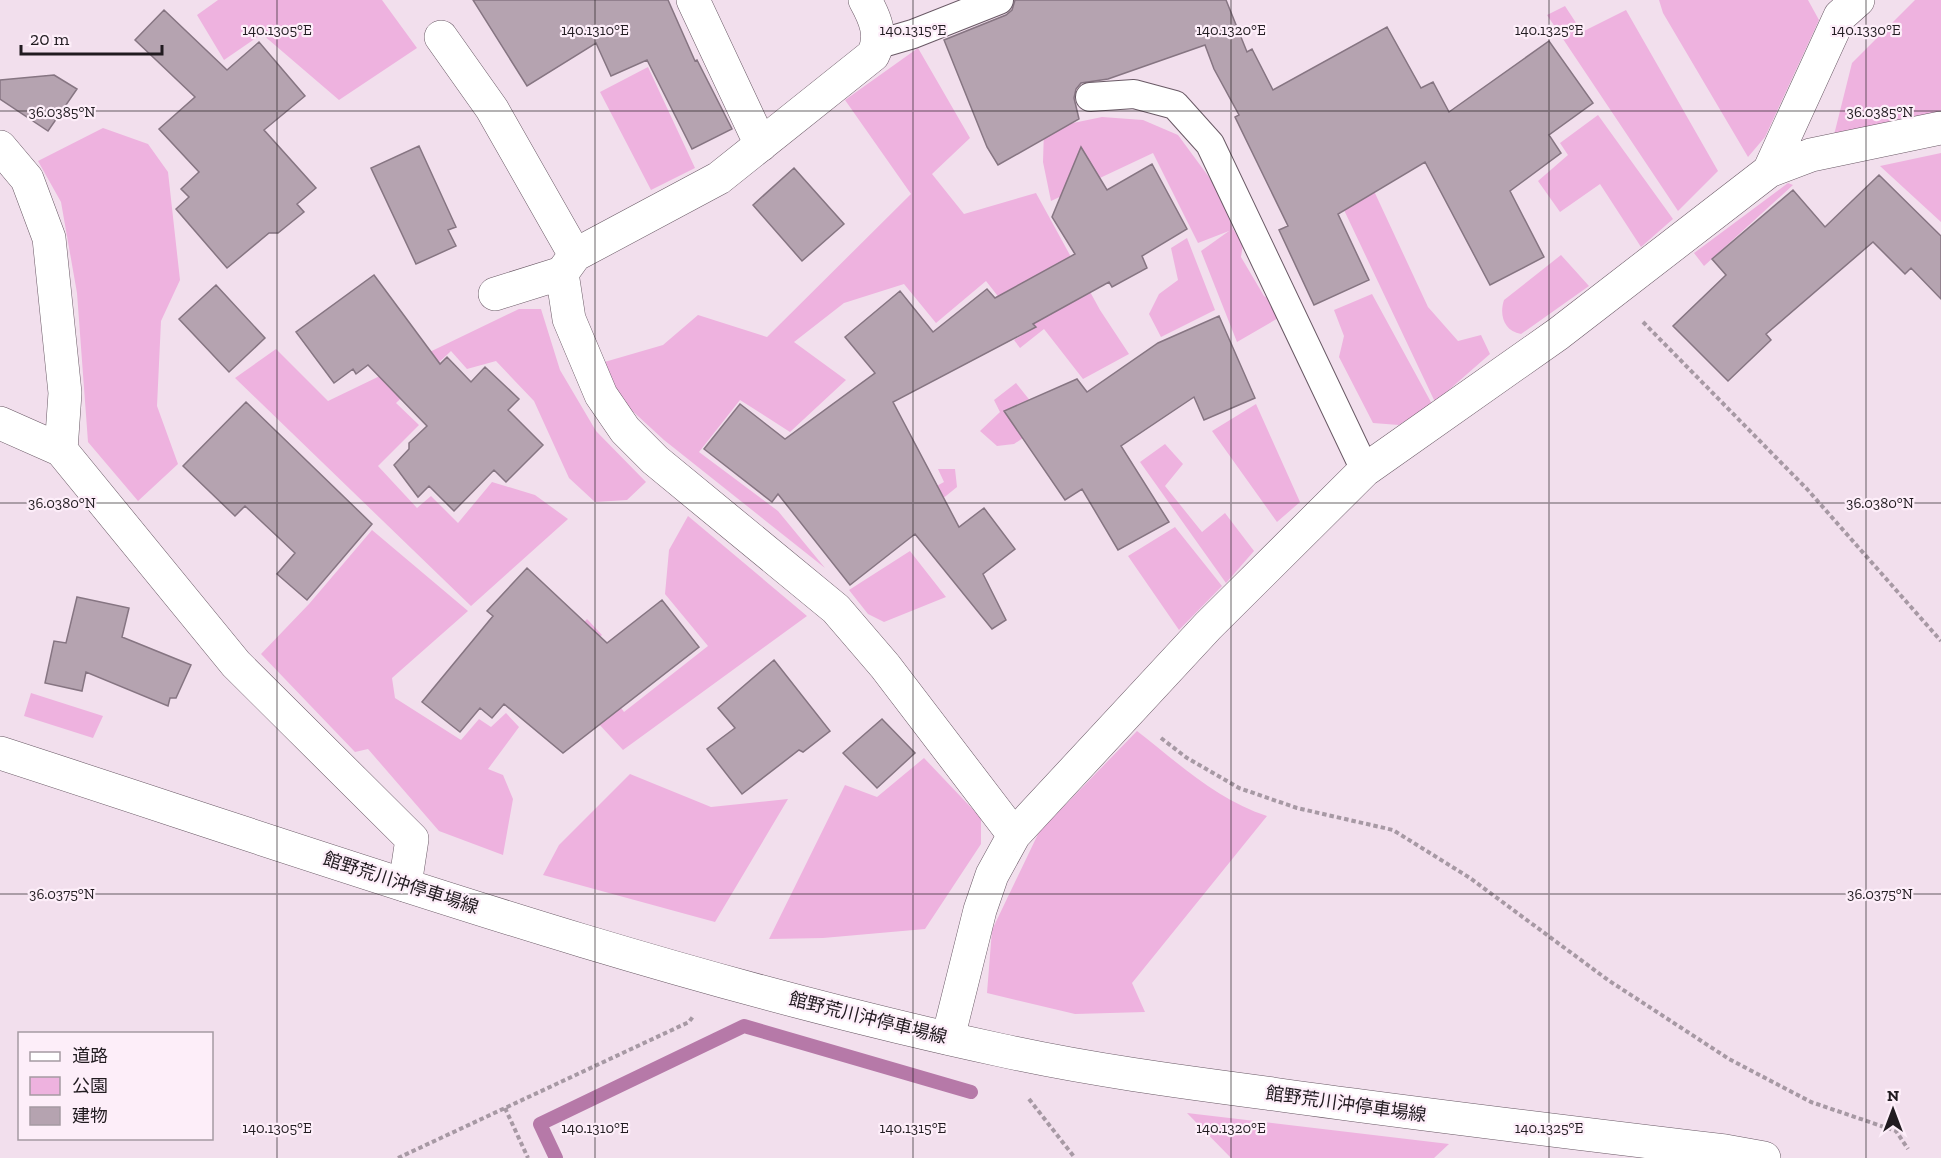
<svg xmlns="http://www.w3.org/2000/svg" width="1941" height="1158" viewBox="0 0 1941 1158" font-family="'Zilla Slab','Noto Sans JP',serif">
	<rect width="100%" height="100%" fill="#f2dfed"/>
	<path fill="#eeb2df" d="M218,0H382L417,48L339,100L262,34L224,60L197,15Z
		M1659,0H1808L1819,20L1765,137L1748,157L1663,13Z
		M1915,0H1941V116L1833,139L1852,63Z
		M1565,6L1582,32L1626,10L1718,171L1678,211L1547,15Z
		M918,48L970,138L932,174L964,214L1036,193L1100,310L1129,354L1083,379L1044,329L1020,348L1014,340L1026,332L986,281L936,323L904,284L844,303L794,342L846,380L790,432L740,400L699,452L778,511L825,568L664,440L614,394L601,363L663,345L698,315L767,337L911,194L845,100Z
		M648,67L695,168L651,190L600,92Z
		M1598,115L1673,219L1641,247L1600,184L1560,212L1538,181L1568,155L1560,143Z
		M1102,117L1143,120L1178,135L1217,188L1233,229L1243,244L1241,257L1264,296L1272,300L1280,317L1237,342L1201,251L1229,231L1198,243L1153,153L1051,201L1043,162L1044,129Z
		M103,128L148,144L168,172L180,280L161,321L157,406L178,464L138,501L88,442L77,293L61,202L38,161Z
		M1941,153V222L1880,166Z
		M1788,183L1793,185L1704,266L1694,253Z
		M1374,191L1428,307L1458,341L1481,335L1490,354L1435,402L1344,210Z
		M1187,238L1215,310L1161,337L1149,314L1159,294L1178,280L1171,248Z
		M1561,255L1589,286L1521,334C1504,331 1499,315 1504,300Z
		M1372,294L1432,404L1399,425L1373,423L1339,357L1344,336L1334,310Z
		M519,309H541L560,370L596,431L646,482L627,500L595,502L569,478L534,401L496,361L467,369L451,351L396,403L419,425L378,466L417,508L431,496L458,523L492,482L535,495L568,519L471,606L235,378L276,349L328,401Z
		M1016,383L1047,422L1014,444L997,446L980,431L1000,412L994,400Z
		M1256,404L1300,502L1277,522L1212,431Z
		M1165,444L1183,464L1165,486L1202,532L1225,513L1254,551L1226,583L1140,462Z
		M938,469H955L957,487L936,504L911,500L944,482Z
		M688,516L807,616L623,750L545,666L587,619L602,635L582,653L624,712L708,646L665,594L669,550Z
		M1175,527L1222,586L1179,630L1128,556Z
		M372,530L468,611L392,678L395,698L461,740L479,719L491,727L506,713L519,727L488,769L503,775L513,799L503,855L439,831L368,749L355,752L261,654L309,604Z
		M910,551L946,597L884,622L868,614L849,590Z
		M31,693L103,716L93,738L24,716Z
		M1137,731C1177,762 1217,800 1267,816L1132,983L1145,1012L1075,1014L987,993L992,930L1039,832Z
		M924,758L981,818V844L925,929L823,938L769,939L845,785L877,797Z
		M630,774L711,807L788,799L715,922L543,875L559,845Z
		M1187,1113L1449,1144L1434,1158H1231Z"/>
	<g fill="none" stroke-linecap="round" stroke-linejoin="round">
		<path stroke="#b679a8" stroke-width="14" d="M556,1158L540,1124L744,1026L971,1092"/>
	</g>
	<path fill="#b5a3b0" stroke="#867582" stroke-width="1.5" d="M473,0H668L695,61L697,60L732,129L692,149L647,60L611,76L596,43L527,86Z
		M1015,0H1226L1247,52L1252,49L1273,90L1387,27L1421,88L1433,82L1449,112L1549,41L1593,103L1549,135L1561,153L1510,191L1544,257L1490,285L1425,162L1338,214L1369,280L1314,305L1279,230L1288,226L1235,117L1239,115L1214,69L1205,45L1108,79L1081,83L1076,89L1074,98L1079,119L998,165L987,147L944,40L1006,15L1012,10Z
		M164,10L227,70L259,42L305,96L264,130L316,188L297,204L304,212L278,233H269L227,268L176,209L189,197L181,189L199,172L159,129L195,97L135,40Z
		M54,75L77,89L48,131L0,99V80Z
		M419,146L456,227L448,230L456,246L416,264L371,168Z
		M1081,147L1107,190L1152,164L1187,229L1142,256L1147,268L1112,287L1109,282L1033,324L1036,327L893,402L959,527L984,508L1015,549L983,574L1006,620L992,629L915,534L850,585L778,494L772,502L704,449L740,404L785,439L875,373L845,337L900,291L933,332L987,289L995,298L1075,254L1052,217Z
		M794,168L844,224L802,261L753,205Z
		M1879,175L1941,236V299L1911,268L1905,274L1873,242L1766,334L1771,340L1728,381L1673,326L1726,275L1712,259L1793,190L1825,227Z
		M374,275L440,364L447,357L471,382L485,367L519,399L508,410L543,445L506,482L494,470L454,511L429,486L418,497L394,465L409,449V443L427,426L368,365L356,374L353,369L334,383L296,332Z
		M216,285L265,338L229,372L179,319Z
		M1219,316L1255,398L1204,420L1194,397L1121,446L1169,522L1118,550L1082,489L1065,500L1004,411L1077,379L1087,392L1158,343Z
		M246,402L372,524L307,600L277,574L295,553L245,506L235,516L183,466Z
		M527,568L607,643L662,600L699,647L563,753L504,704L492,718L480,708L460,732L422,702L493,616L487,611Z
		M77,597L129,608L122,637L191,665L176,698H170L168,706L86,672L82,691L45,683L54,641L66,643Z
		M774,660L830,731L803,752L799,750L742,794L707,749L735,728L718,708Z
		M882,719L915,753L877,788L843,753Z"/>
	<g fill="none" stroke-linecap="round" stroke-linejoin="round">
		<defs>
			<path id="lane" d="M879,44L913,34L999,0
				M1090,97L1134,94L1175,105L1210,144L1365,470"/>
			<path id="street" d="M693,0L761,145
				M865,0C875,18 883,36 873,55L719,178L575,255L562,273L569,319L601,395L625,430L655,460L836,609L885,666L1014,835
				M441,37L492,109L575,255
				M0,147L27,179L49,238L65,393L61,450
				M1769,171L1811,155L1941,128
				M495,294L562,273
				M0,423L61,450L236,664L412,839L405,885
				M948,1038L980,910L992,875L1014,835L1208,626L1365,470L1558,334L1769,171L1840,16L1858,0"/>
			<path id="secondary" d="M0,753C330,860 660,977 1000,1050C1090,1070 1182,1082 1273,1094C1423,1115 1574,1133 1725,1151L1764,1158"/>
		</defs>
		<use href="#lane" stroke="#695965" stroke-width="30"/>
		<use href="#street" stroke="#695965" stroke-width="34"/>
		<use href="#secondary" stroke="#695965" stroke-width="34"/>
		<path stroke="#a799a4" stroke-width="4" stroke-dasharray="4.5 3" stroke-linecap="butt" d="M1643,322L1807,489L1941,641
			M1161,738L1187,758L1239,788L1297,808L1393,830L1470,878L1608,980L1729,1059L1811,1102L1896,1131L1908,1149
			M1029,1099L1075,1158
			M505,1108L528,1158
			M398,1158L689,1022L694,1015"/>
		<use href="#lane" stroke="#fff" stroke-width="28"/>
		<use href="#street" stroke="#fff" stroke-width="33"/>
		<use href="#secondary" stroke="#fff" stroke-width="33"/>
	</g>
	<path fill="none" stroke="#211b20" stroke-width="1.5" stroke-opacity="0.45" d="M277,0V1158M595,0V1158M913,0V1158M1231,0V1158M1549,0V1158M1866,0V1158M0,111H1941M0,503H1941M0,894H1941"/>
	<g text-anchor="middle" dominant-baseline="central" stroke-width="4.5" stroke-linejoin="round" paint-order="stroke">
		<g font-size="18" fill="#211b20" stroke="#fdeef9">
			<text transform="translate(401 883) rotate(18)">館野荒川沖停車場線</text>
			<text transform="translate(868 1018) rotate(14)">館野荒川沖停車場線</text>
			<text transform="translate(1346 1104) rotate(8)">館野荒川沖停車場線</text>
		</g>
	</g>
	<g font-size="15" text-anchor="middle" fill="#211b20" stroke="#fdeef9" stroke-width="4.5" stroke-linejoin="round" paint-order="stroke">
		<text x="277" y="35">140.1305°E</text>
		<text x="595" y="35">140.1310°E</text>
		<text x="913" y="35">140.1315°E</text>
		<text x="1231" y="35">140.1320°E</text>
		<text x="1549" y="35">140.1325°E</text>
		<text x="1866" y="35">140.1330°E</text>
		<text x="62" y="117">36.0385°N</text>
		<text x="1880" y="117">36.0385°N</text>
		<text x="62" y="508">36.0380°N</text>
		<text x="1880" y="508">36.0380°N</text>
		<text x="62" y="899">36.0375°N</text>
		<text x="1880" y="899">36.0375°N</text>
		<text x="277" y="1133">140.1305°E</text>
		<text x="595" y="1133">140.1310°E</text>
		<text x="913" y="1133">140.1315°E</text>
		<text x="1231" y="1133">140.1320°E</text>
		<text x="1549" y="1133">140.1325°E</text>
	</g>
	<rect x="18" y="1032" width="195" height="108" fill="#fdeef9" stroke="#a59aa2" stroke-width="1.5"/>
	<rect x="30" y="1052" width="30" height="9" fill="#ffffff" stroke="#a59aa2" stroke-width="1.5"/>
	<text x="72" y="1062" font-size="18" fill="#211b20">道路</text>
	<rect x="30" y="1077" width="30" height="18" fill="#eeb2df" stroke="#a59aa2" stroke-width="1.5"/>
	<text x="72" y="1092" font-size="18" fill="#211b20">公園</text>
	<rect x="30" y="1107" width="30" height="18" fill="#b5a3b0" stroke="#a59aa2" stroke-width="1.5"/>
	<text x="72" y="1122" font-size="18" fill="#211b20">建物</text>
	<g transform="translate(1893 1110)" stroke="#fdeef9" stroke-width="4.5" paint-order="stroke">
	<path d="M0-4.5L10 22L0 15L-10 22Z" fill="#211b20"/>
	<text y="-9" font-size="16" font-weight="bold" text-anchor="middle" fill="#211b20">N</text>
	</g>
	<path d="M21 45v9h141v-9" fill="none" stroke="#211b20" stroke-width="3"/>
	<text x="30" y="45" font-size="18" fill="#211b20" stroke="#fdeef9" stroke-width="4.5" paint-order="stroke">20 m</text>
</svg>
